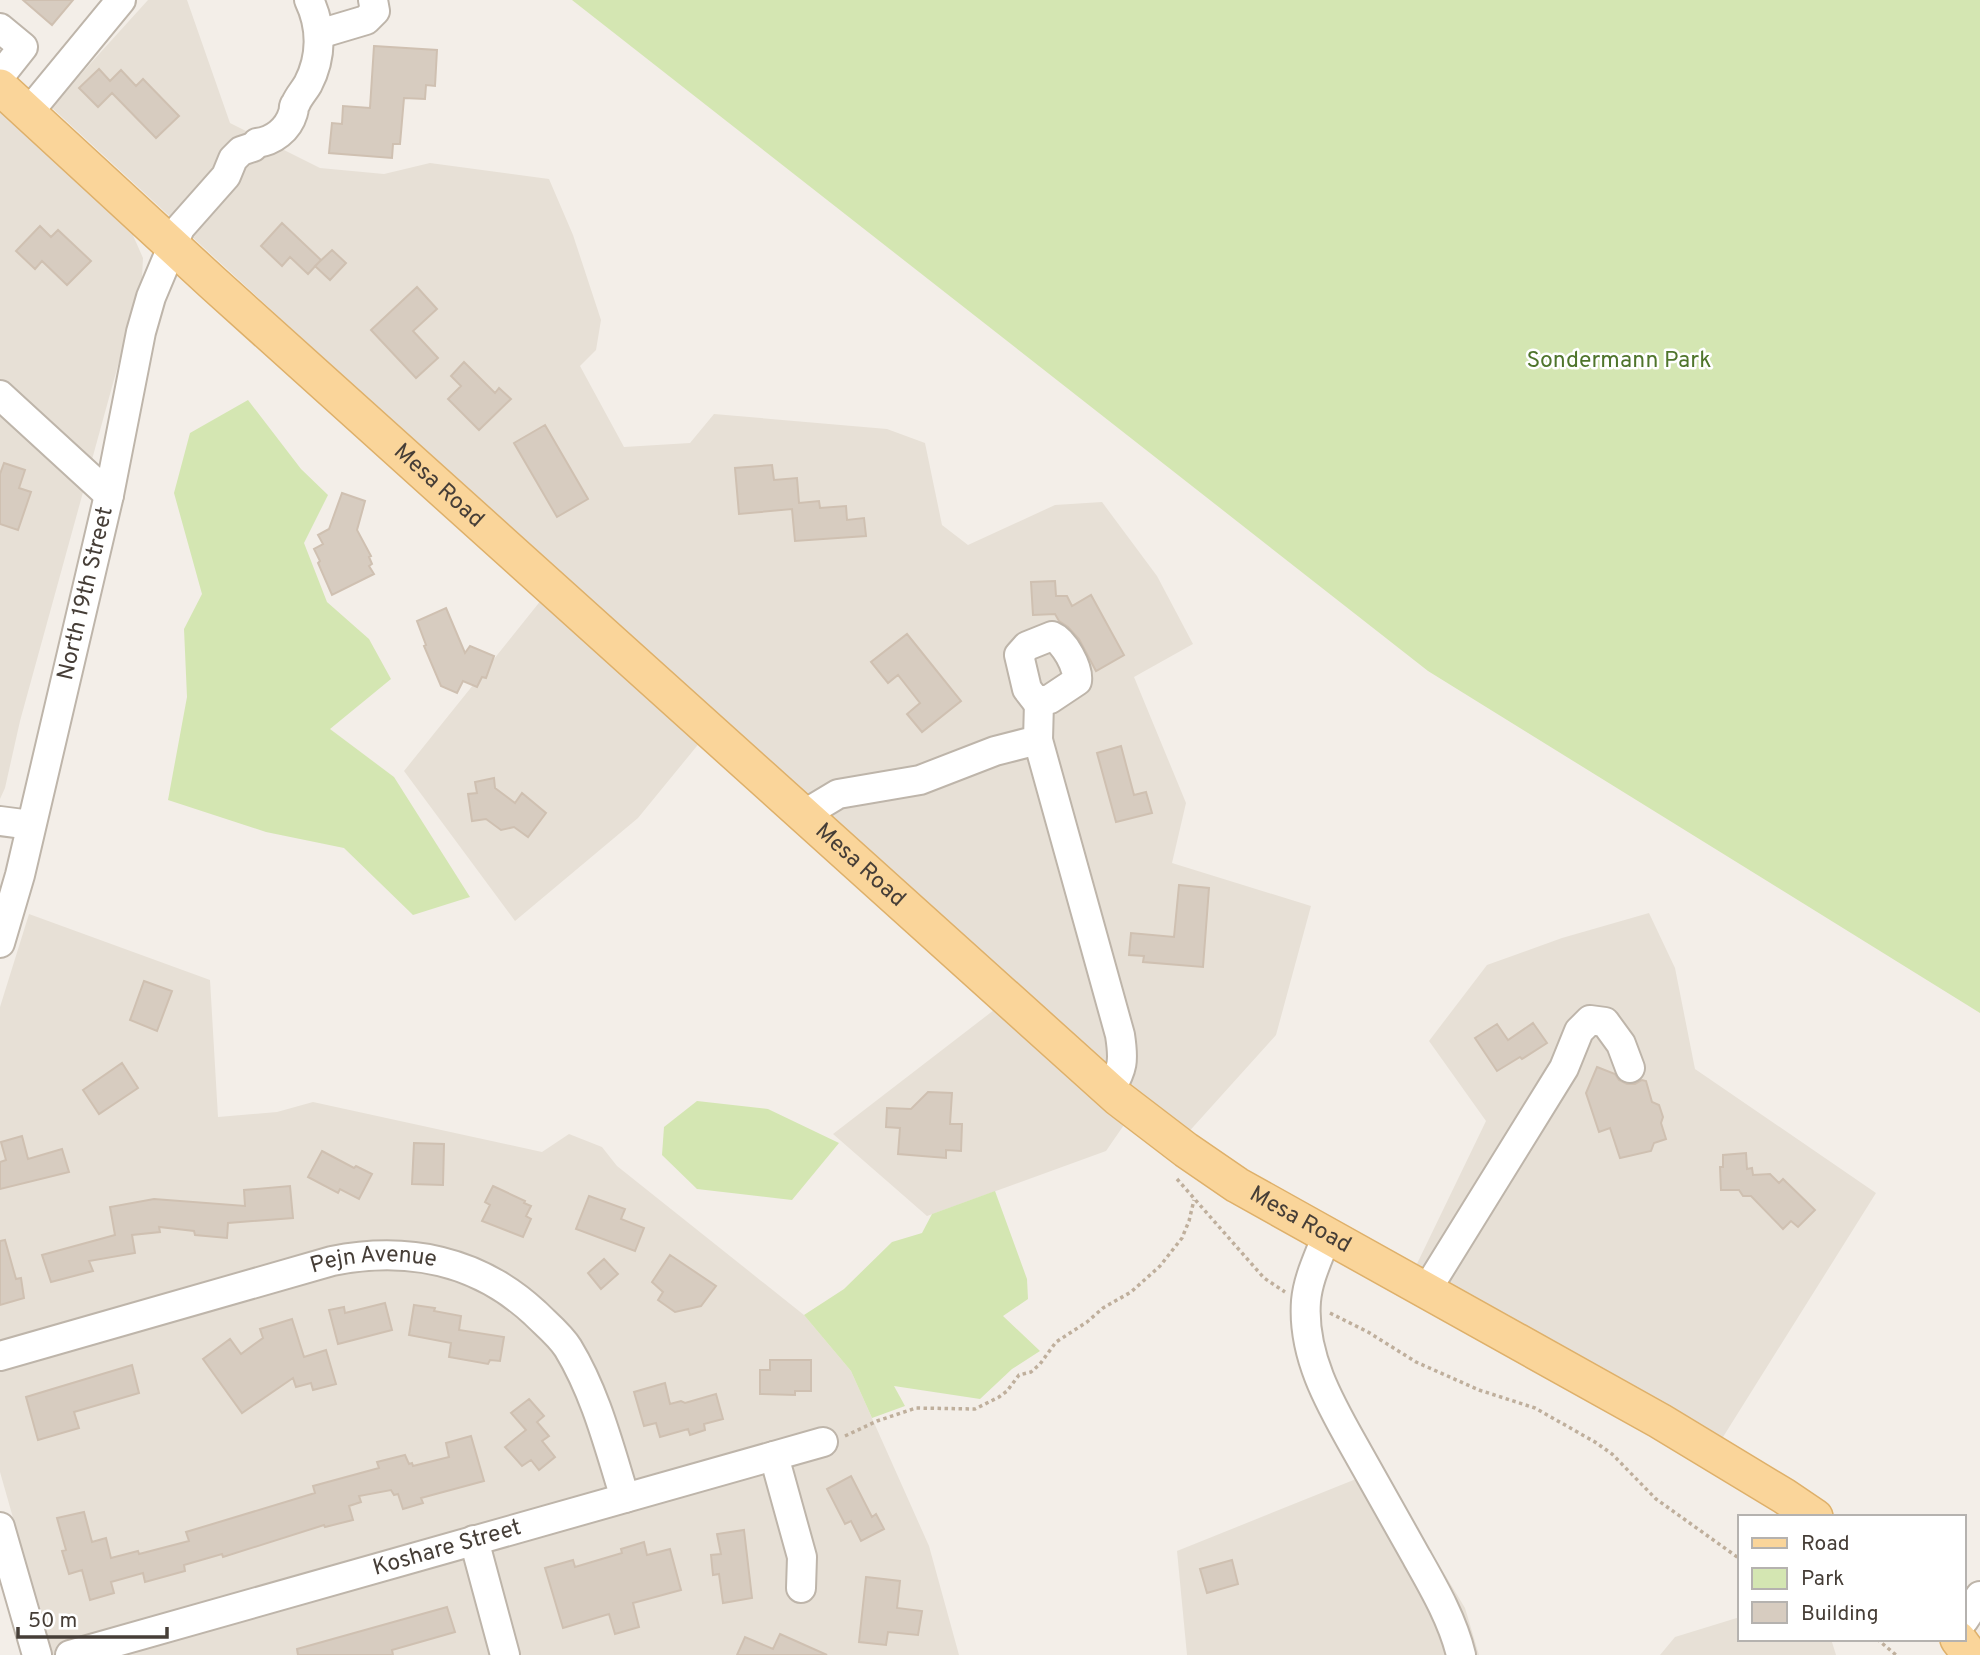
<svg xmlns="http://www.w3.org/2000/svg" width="1980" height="1655" viewBox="0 0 1980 1655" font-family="Overpass,sans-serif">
	<rect width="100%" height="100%" fill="#f3eee8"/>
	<path fill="#e7e0d6" d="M148,0H187L230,123L320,168L384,174L430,163L549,179L573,235L601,320L596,350L580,366L624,447L690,443L714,414L887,429L925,443L942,525L968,545L1055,505L1102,502L1157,576L1193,644L1134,677L1186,803L1172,863L1311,906L1276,1035L1185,1136L1060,1029L828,813L745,746L51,107Z
		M0,109L128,224L143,258L142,278L20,721L5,788L0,799Z
		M542,599L701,741L638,818L515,921L404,771Z
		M1649,913L1675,968L1695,1069L1876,1193L1718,1445L1413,1272L1486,1121L1429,1041L1487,965L1562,938Z
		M29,914L210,980L218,1117L277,1112L313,1102L542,1152L569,1134L602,1147L617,1166L804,1315L851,1371L929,1546L959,1655H52L0,1472V1007Z
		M994,1010L1126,1122L1106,1151L927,1216L833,1134Z
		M1381,1469L1465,1608L1479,1655H1187L1177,1551Z
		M1740,1617V1639H1831L1836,1655H1660L1675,1637Z"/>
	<path fill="#d4e6b2" d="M572,0H1980V1013L1428,671Z
		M248,400L301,469L328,495L304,543L327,602L369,639L391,679L330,729L394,777L470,897L413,915L344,848L266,832L168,800L187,697L184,629L202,594L174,493L190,433Z
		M697,1101L768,1109L839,1143L792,1200L697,1189L662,1155L664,1127Z
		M995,1191L1027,1279L1028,1299L1003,1316L1040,1351L1012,1369L980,1399L894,1386L905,1406L872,1418L851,1371L804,1315L844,1289L892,1242L922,1233L932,1214Z"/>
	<path fill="#d7ccc0" stroke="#cfc0b1" stroke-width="2" d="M23,0H73L52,25Z
		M374,46L437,50L435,86L426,85L425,99L404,98L400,144H393L392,158L329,153L332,123L342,124L343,106L370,108Z
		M99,69L110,81L121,70L136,86L143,79L179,116L156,138L112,93L98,107L79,88Z
		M282,223L321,260L308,274L290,257L282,266L261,246Z
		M40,226L51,237L58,230L91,261L67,285L42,261L35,269L16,251Z
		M332,250L346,263L330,280L315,266Z
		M417,287L437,309L413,331L438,358L416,378L371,330Z
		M464,362L495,393L499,388L511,399L479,430L448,399L461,386L451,376Z
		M545,425L588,499L557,517L514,443Z
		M4,463L25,470L19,488L31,492L18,530L0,524V474Z
		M772,465L774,480L797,478L799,503L819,501L820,508L846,506L847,520L864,518L866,536L795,541L792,509L739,514L735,468Z
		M342,493L365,501L357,530L371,556L369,557L372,564L369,566L374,574L332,595L318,563L320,561L314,549L323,544L318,535L329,529Z
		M1055,581L1056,596H1067L1072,606L1091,595L1124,655L1096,671L1079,639L1068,627L1059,621L1055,614L1033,615L1031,582Z
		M446,608L465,653L470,646L494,656L486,678L482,677L477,687L463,681L457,693L441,686L424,646L426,645L417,621Z
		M907,634L961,701L922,732L907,714L920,703L898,675L888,683L871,662Z
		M1121,746L1134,795L1146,792L1152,813L1116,822L1097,753Z
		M494,778L495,788L515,803L522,793L546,813L528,837L514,827L501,830L486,819L472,821L468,794L477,793L475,782Z
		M1179,885L1209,888L1203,967L1143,962L1144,956L1129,955L1131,933L1174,937Z
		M144,981L172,991L157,1031L130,1020Z
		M1533,1023L1547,1043L1522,1059L1520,1057L1497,1071L1475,1038L1497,1024L1508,1040Z
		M122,1063L138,1088L99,1114L83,1090Z
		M1597,1067L1615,1074L1619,1080L1627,1084H1635L1642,1080L1646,1081L1652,1102L1659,1105L1663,1117L1661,1123L1666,1139L1654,1143L1651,1151L1620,1158L1610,1128L1599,1132L1586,1093Z
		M928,1092L952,1093L950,1124H962L961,1151L946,1150V1158L898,1154L900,1128L886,1127L887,1108L911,1109Z
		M22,1136L28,1159L62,1149L69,1172L0,1189V1162L6,1160L1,1142Z
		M414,1143L444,1144L443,1185L412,1184Z
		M322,1151L354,1168L356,1166L372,1174L359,1199L340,1189L338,1193L308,1177Z
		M1746,1153L1747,1169L1752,1168L1753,1175L1770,1174L1779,1183L1783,1179L1815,1210L1798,1227L1791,1221L1783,1229L1751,1196H1743L1739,1190H1721L1720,1167H1723V1155Z
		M290,1186L293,1218L228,1223L227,1238L195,1235L194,1231L159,1227L160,1232L132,1235L135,1253L89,1261L93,1271L51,1282L42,1255L115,1235L110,1207L154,1199L245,1206L244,1190Z
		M493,1186L525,1201L524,1203L531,1206L526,1216L531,1219L523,1237L482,1221L490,1205L485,1202Z
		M589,1196L625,1209L621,1219L644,1228L635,1251L576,1229Z
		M5,1240L16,1279L21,1278L24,1298L0,1305V1241Z
		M670,1255L716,1286L701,1306L675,1312L658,1300L663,1292L652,1282Z
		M604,1259L618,1274L601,1289L588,1273Z
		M385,1303L392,1330L338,1344L329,1310L344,1307L345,1313Z
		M414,1305L435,1308L434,1311L461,1316L459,1330L504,1337L500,1361L490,1360L488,1364L449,1357L451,1343L409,1335Z
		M292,1319L304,1357L326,1350L336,1384L313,1390L311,1383L296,1387L293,1378L242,1413L203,1359L230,1339L241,1354L263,1338L260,1329Z
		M770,1360H811V1391H795V1395L760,1394V1370H770Z
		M132,1365L139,1393L74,1412L79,1428L38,1440L26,1397Z
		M665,1383L670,1404L681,1401L685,1403L716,1394L723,1419L704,1424L705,1430L690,1435L688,1429L660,1437L656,1423L644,1426L634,1392Z
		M529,1399L544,1416L537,1422L549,1436L542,1441L555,1457L539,1470L531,1460L522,1466L505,1447L526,1430L511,1413Z
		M471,1436L484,1481L421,1498L423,1503L403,1509L398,1494L394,1495L391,1490L359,1496L361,1502L349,1506L353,1520L325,1527L324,1525L223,1557L222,1554L184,1565L185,1571L145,1582L143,1573L111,1582L114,1593L90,1600L82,1570L69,1574L62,1551L66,1550L57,1518L84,1512L92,1542L106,1538L111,1558L138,1551L139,1554L189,1541L186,1532L315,1493L313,1486L379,1468L377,1462L405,1455L409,1464L412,1463L413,1466L449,1457L446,1443Z
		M851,1476L872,1517L876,1514L884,1529L861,1541L851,1521L845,1524L827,1489Z
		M744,1530L752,1598L723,1603L719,1574L713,1575L711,1555L721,1554L717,1534Z
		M644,1542L647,1555L670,1549L681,1590L633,1603L639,1627L615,1634L609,1614L563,1628L545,1568L573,1560L575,1567L622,1553L621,1549Z
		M1232,1560L1238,1584L1207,1593L1200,1569Z
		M866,1577L900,1581L897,1608L922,1611L918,1635L888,1632L886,1645L859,1642Z
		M447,1607L455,1632L392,1650L393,1655H298L297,1649Z
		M780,1634L827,1655H737L745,1637L773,1649Z"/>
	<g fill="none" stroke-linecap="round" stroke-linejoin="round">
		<defs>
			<g id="minor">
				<path d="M0,28L23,47L0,76"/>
				<path d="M319,34L366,20L375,11L373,0"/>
				<path d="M28,113L121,0"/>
				<path d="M257,143C273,141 288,130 293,113C295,107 292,108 296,103C299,96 304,91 308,84C322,57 322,27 309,0"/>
				<path d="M0,395L109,495"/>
				<path d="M1052,636C1064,641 1079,668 1077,681L1050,699L1037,702L1027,689L1019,655L1027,646Z"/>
				<path d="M1038,740L1120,1035C1124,1061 1123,1068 1110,1091"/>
				<path d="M803,815L838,794L920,780L995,751L1038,740L1039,702"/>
				<path d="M0,821L31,825"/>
				<path id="s1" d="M0,943L20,875L109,495L141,332L151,297L180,228L226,176L233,159L241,151L253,147"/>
				<path d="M1327,1235C1319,1257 1308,1278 1306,1301C1302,1354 1329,1402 1354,1446C1375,1484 1396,1521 1417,1558C1434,1588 1453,1621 1461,1655"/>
				<path d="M1426,1291L1564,1068L1579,1031L1590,1020L1605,1022L1621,1044L1630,1068"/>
				<path id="s2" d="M0,1356L332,1261C407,1246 478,1260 535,1313C546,1324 560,1335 568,1348C596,1394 609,1447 625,1498"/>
				<path d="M774,1456L802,1557L801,1588"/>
				<path d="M0,1527L37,1655"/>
				<path d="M474,1540L505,1655"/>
				<path d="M1964,1620L1980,1596"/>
				<path id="s3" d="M70,1655L823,1442"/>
			</g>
			<g id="major">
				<path id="s4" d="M0,87L214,284L1118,1098L1186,1150L1237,1185L1660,1421L1784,1496L1815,1517"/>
				<path d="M1958,1639L1970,1655"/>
			</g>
		</defs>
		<use href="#minor" stroke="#beb5aa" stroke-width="32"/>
		<use href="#major" stroke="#deb06a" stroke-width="38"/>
		<path stroke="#bfaf9c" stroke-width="3.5" stroke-dasharray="3.5 3.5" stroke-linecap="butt" d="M1177,1179L1264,1278L1285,1292
			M1330,1313L1368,1332L1416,1362L1479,1390L1535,1408L1595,1442L1612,1454L1656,1499L1740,1559
			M845,1436L877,1421L916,1408L975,1409L999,1397L1007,1391L1019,1375L1031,1372L1040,1364L1056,1342L1087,1322L1103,1308L1131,1292L1160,1266L1182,1238L1189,1221L1194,1200
			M1877,1639L1896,1655"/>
		<use href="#minor" stroke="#fff" stroke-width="28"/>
		<use href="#major" stroke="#fad59a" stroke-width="35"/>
	</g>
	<g text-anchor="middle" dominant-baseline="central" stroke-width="5" stroke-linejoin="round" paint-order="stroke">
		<g font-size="23" fill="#4f752c" stroke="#fff">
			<text x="1619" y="361">Sondermann Park</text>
		</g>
		<g font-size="23" fill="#463e37" stroke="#fff">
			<text stroke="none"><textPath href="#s4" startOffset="593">Mesa Road</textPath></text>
			<text stroke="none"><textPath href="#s1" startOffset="360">North 19th Street</textPath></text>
			<text stroke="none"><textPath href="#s4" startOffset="1160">Mesa Road</textPath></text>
			<text stroke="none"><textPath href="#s4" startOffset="1727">Mesa Road</textPath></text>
			<text stroke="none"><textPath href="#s2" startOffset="387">Pejn Avenue</textPath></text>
			<text stroke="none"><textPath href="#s3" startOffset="392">Koshare Street</textPath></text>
		</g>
	</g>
	<rect x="1738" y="1515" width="228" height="126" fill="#ffffff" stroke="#b5b2af" stroke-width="2"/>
	<rect x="1752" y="1538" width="35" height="10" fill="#fad59a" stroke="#b5b2af" stroke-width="2"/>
	<text x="1801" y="1550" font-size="21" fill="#463e37">Road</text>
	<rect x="1752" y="1568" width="35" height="21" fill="#d4e6b2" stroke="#b5b2af" stroke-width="2"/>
	<text x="1801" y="1585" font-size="21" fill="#463e37">Park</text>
	<rect x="1752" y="1602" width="35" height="21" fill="#d7ccc0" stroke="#b5b2af" stroke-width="2"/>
	<text x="1801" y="1620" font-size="21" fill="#463e37">Building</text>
	<path d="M18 1627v10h149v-10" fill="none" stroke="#463e37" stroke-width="3.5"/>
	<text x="28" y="1627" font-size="21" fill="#463e37" stroke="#ffffff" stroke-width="5" paint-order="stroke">50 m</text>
</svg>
